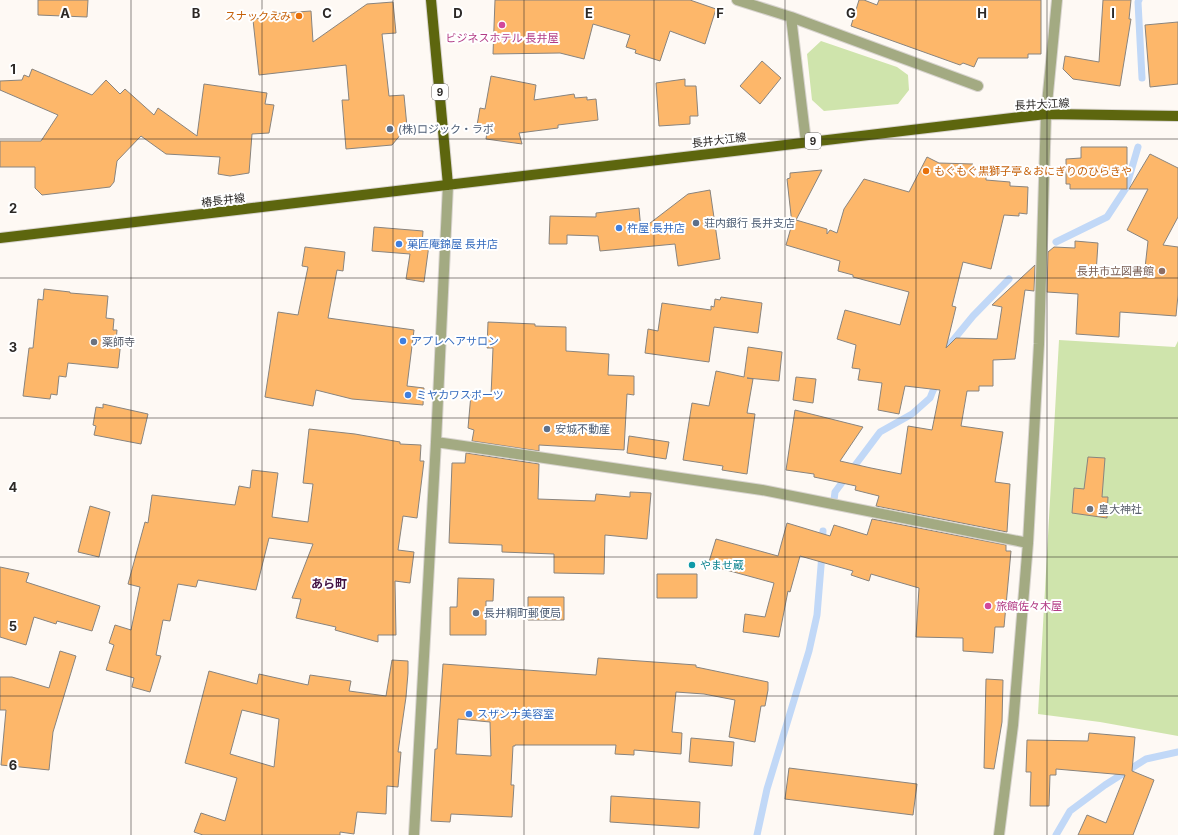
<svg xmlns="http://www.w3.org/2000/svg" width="1178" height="835" viewBox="0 0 1178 835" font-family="Inter,'Noto Sans JP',sans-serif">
	<rect width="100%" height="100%" fill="#fef9f4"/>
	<path fill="#cfe4ac" d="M821,41L897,67L908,75L909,90L898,104L824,111L812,100L807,54Z
		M1059,340L1175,347L1178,341V736L1100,722L1038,714Z"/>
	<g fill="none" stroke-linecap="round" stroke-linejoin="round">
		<path stroke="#c1d8f7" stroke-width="7" d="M1139,0L1138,2L1142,78
			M1056,242L1107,217L1126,188L1138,147
			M948,351L950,344L973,316L1009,279
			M834,500L835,492L880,432L912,414L930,398L937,381
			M822,543L823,531
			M757,835L767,789L809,651L817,615L822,554
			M1056,835L1070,811L1105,785L1146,759L1178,752"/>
	</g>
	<path fill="#fdb76a" stroke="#89847e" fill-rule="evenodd" d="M38,0H88L87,17L38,15Z
		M495,0H690L716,9L705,44L670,31L660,61L635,53L636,50L626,47L630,35L593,24L584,59L560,53L493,54Z
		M859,0H864L877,5L879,0H1041V54H1028V58H978L974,67L963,63L960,65L851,26Z
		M1103,0H1131L1129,19H1131L1120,86L1073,79L1063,69L1065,56L1099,62Z
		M393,2L396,33L382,34L389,96L404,95L407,127L392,145L346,149L342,100H349L346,65L259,75L253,20L270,14L311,11L313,42L367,4Z
		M1178,22V84L1150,87L1145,25Z
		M762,61L781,78L760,104L740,86Z
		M32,69L92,95L106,80L120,94L125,89L154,115L158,108L197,136L204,84L267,93L265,104L274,105L269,133L252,134L249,173L230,176L218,174L220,157L166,154L141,136L117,161L114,182L110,187L42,195L35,188V167H0V141H41L58,115L0,90V81L22,80L24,75L29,77Z
		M491,76L536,85L534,100L574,94L575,98L587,97V100L596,99L598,120L558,125V128L519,133L522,144L486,139L487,132L476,131L480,108L485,109Z
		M685,79V86H696L698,116H690V124L659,126L656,83Z
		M1081,147H1127V189H1070V184H1066V159L1081,158Z
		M1150,154L1178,168V217L1163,245L1178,247V295L1176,316L1120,312L1119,337L1076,334L1078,294L1047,292L1048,252L1054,247L1075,248V241L1098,243L1096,274L1144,277L1148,241L1127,230L1148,189H1129Z
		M927,157L939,163L973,164L972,175H986V180L1010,182V186L1028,187L1027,214L1019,213V216L1004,215L991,269L963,262L952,306L956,307L946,348L956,338L997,339L1002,307L992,305L1035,265L1034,291L1025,290L1015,359L993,360V386H979V391H967L961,426L1003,432L995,482L1010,484L1007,532L876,506L879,496L855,490L856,486L814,477V474L786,470L795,410L863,427L840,461L871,468L901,474L908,426L932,430L940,390L905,386L899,414L878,410L882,383L858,380L860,369L852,368L856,345L837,339L845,310L900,325L909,292L853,277V275L838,271L840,261L786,245L792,224L787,179L790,178V173L822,170L796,220L827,229V234L830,230L837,233L844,209L864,179L909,192Z
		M710,190L720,259L678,266L675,244L600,251L598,236L567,235V244H549L550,216L596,217V213L639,208L641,230L688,194Z
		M374,227L423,231L422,245H429L424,282L406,279L410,254L372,251Z
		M305,247L345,252L343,271L337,270L328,318L414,330L407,386L424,388L423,405L352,399L316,390L313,406L265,397L278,312L298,315L308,267L302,266Z
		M44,289L70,292V293L108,296L106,318L114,319L113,330H117L116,341H121L118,368L68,363L66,377L59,376L57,395L51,394L50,399L23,396L29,348H33L38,299L43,300Z
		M721,297L762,303L758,333L714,327L709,362L645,353L648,329L658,331L662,303L711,310V306L714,307L715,299L720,300Z
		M488,322L535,324V326L566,327V351L609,354L608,375L634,376V395L627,394L624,450L539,445V451L472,441L474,430L468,428L471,394L491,396L493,348H487Z
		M748,347L782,352L779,381L747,378L753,379L747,413L755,414L747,474L722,470L723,466L683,460L692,403L709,406L716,371L744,377Z
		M796,377L816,379L813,403L793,400Z
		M103,404L148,414L141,444L94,435L96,426L93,425L96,407L103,408Z
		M309,429L355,434L400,442V444L421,445L420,461H424L417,518L403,516L398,550L414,552L410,583L395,581L396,635H378V642L335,630L336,627L296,618L301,599L292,598L313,544L269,538L256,590L198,580L196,587L178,584L170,621L163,620L156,655L161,656L150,692L132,687L134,678L106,670L114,645L109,643L115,625L131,630L140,587L128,584L145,522L148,523L152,495L235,505L239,486L250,488L252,470L278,473L272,517L308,522L313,484L303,483Z
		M629,436L669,442L666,459L627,453Z
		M466,453L539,464L538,499L595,501L596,494L630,497V492L651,493L647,539L605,535L604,574L554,573V554L502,552V545L449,543L452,463H465Z
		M1088,457L1105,458L1102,497H1108L1107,518L1072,513L1074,488L1084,489Z
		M90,506L110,512L99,557L78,552Z
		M872,519L1006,545V551H1011L1004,627H995L993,653L963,651V638L916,637L919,588L871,574L869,581L851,575L853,571L800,556L790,592L788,591L779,637L743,632L745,614L765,617L774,583L708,565L716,539L778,556L787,523L830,536L834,525L867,535Z
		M0,567L29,573L26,582L100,606L92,631L57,621L56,624L34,617L26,645L0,637Z
		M657,574H697V598H657Z
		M458,578L494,579L493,601H486V635H450V607H457Z
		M528,597H564V620H528Z
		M60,651L76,656L53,732L49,770L1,765L6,710H0V677H12L49,688Z
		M598,658L696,665V667L768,682V690L765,706H761L755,742L729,737L735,700L704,694L676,692L672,732L682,733L681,754L634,750V755L615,754L616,745H515V746H513L511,785H514L512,817L451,814L450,822L431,821L435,749H437L443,664L596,675ZM458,719L490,722L491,756L456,754Z
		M392,660L408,661V673L406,697L398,752H401L398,787L387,786L386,814L357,812L354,834L340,832V835H203L194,832L201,813L225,821L237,778L185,763L209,671L257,684L259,674L308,685L310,675L351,681L349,691L386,696ZM242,710L279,719L274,767L230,754Z
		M986,679L1003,680L1002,722L994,769L984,768Z
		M1089,733L1135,737L1132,771L1154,780L1133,835H1078L1087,815L1106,823L1125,775L1056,769V775H1050L1049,806H1030L1031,772H1026L1027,740L1088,741Z
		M691,738L734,742L732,766L689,762Z
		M789,768L917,784L913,815L785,799Z
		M611,796L700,802L699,828L610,822Z"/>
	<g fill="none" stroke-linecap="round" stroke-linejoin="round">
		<defs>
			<path id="minor" d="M737,0L791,17L806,142
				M791,17L978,86
				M436,442L762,490L1028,543
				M414,835L436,442L448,185
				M999,835L1013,725L1028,543L1039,344L1046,114L1057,0"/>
			<path id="major" d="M431,0L448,185
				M0,238L1046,114L1178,116"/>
		</defs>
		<use href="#minor" stroke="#d8d4cf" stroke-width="12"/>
		<use href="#major" stroke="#d8d4cf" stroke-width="12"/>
		<use href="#minor" stroke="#a3aa82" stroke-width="10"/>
		<use href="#major" stroke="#5d660e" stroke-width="10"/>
	</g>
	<path fill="none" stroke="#2c2927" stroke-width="1" stroke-opacity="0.55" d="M131,0V835M262,0V835M393,0V835M524,0V835M654,0V835M785,0V835M916,0V835M1047,0V835M0,139H1178M0,278H1178M0,418H1178M0,557H1178M0,696H1178"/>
	<g fill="#e8710a" stroke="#fff" stroke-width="1.5">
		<circle cx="299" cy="16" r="4"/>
		<circle cx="926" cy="171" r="4"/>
	</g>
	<g fill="#d1479c" stroke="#fff" stroke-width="1.5">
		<circle cx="502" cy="25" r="4"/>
		<circle cx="988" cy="606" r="4"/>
	</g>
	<g fill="#5c6f8a" stroke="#fff" stroke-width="1.5">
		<circle cx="390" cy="129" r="4"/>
		<circle cx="696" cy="223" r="4"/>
		<circle cx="547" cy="429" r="4"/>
		<circle cx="476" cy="613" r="4"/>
	</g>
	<g fill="#3f7fe0" stroke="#fff" stroke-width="1.5">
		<circle cx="619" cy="228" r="4"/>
		<circle cx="399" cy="244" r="4"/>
		<circle cx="403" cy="341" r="4"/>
		<circle cx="408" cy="395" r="4"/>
		<circle cx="469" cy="714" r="4"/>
	</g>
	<circle fill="#8d6e63" stroke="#fff" stroke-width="1.5" cx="1162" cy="271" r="4"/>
	<g fill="#6b7280" stroke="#fff" stroke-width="1.5">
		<circle cx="94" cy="342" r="4"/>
		<circle cx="1090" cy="509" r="4"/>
	</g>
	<circle fill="#0f9aa8" stroke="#fff" stroke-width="1.5" cx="692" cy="565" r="4"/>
	<g text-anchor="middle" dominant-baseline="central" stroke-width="4" stroke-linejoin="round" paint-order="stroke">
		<g fill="#fff" stroke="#6b6968" stroke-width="1">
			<rect x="432" y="84" width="16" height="16" rx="3"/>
			<rect x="805" y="133" width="16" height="16" rx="3"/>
		</g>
		<g font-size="10" font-weight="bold" fill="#2c2927">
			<text x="440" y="92">9</text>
			<text x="813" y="141">9</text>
		</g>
		<g font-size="11" fill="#c56008" stroke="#fff" text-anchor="end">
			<text x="291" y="16">スナックえみ</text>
			<text x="934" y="171" text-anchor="start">もぐもぐ黒獅子亭＆おにぎりのひらきや</text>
		</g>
		<g font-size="11" fill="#b23c85" stroke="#fff">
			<text x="502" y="38">ビジネスホテル 長井屋</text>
			<text x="996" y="606" text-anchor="start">旅館佐々木屋</text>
		</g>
		<g font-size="11" fill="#2c2927" stroke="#fff">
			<text transform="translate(1042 104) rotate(-3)">長井大江線</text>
			<text transform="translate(719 140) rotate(-7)">長井大江線</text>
			<text transform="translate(223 200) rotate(-7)">椿長井線</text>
		</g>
		<g font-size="11" fill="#4e5e75" stroke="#fff" text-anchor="start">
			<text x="398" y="129">(株)ロジック・ラボ</text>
			<text x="704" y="223">荘内銀行 長井支店</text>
			<text x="555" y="429">安城不動産</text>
			<text x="484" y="613">長井粡町郵便局</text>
		</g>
		<g font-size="11" fill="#366cbe" stroke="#fff" text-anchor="start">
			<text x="627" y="228">杵屋 長井店</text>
			<text x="407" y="244">菓匠庵錦屋 長井店</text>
			<text x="411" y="341">アプレヘアサロン</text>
			<text x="416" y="395">ミヤカワスポーツ</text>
			<text x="477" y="714">スザンナ美容室</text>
		</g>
		<g font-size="11" fill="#785e54" stroke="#fff" text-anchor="end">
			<text x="1154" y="271">長井市立図書館</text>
		</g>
		<g font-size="11" fill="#5b616d" stroke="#fff" text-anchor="start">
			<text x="102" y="342">薬師寺</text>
			<text x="1098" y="509">皇大神社</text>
		</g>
		<g font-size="11" fill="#0d838f" stroke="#fff" text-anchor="start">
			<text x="700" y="565">やませ蔵</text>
		</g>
		<g font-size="12" font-weight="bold" fill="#431242" stroke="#fff">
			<text x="329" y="583">あら町</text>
		</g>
	</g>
	<g font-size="13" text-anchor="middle" font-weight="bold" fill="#2c2927" stroke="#fff" stroke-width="4" stroke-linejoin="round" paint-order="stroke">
		<text x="65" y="18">A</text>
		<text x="196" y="18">B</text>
		<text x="327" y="18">C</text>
		<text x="458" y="18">D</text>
		<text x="589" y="18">E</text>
		<text x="720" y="18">F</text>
		<text x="851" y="18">G</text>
		<text x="982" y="18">H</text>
		<text x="1113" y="18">I</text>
		<text x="13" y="74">1</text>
		<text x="13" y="213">2</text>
		<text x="13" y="352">3</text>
		<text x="13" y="492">4</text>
		<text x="13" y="631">5</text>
		<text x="13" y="770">6</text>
	</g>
</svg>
